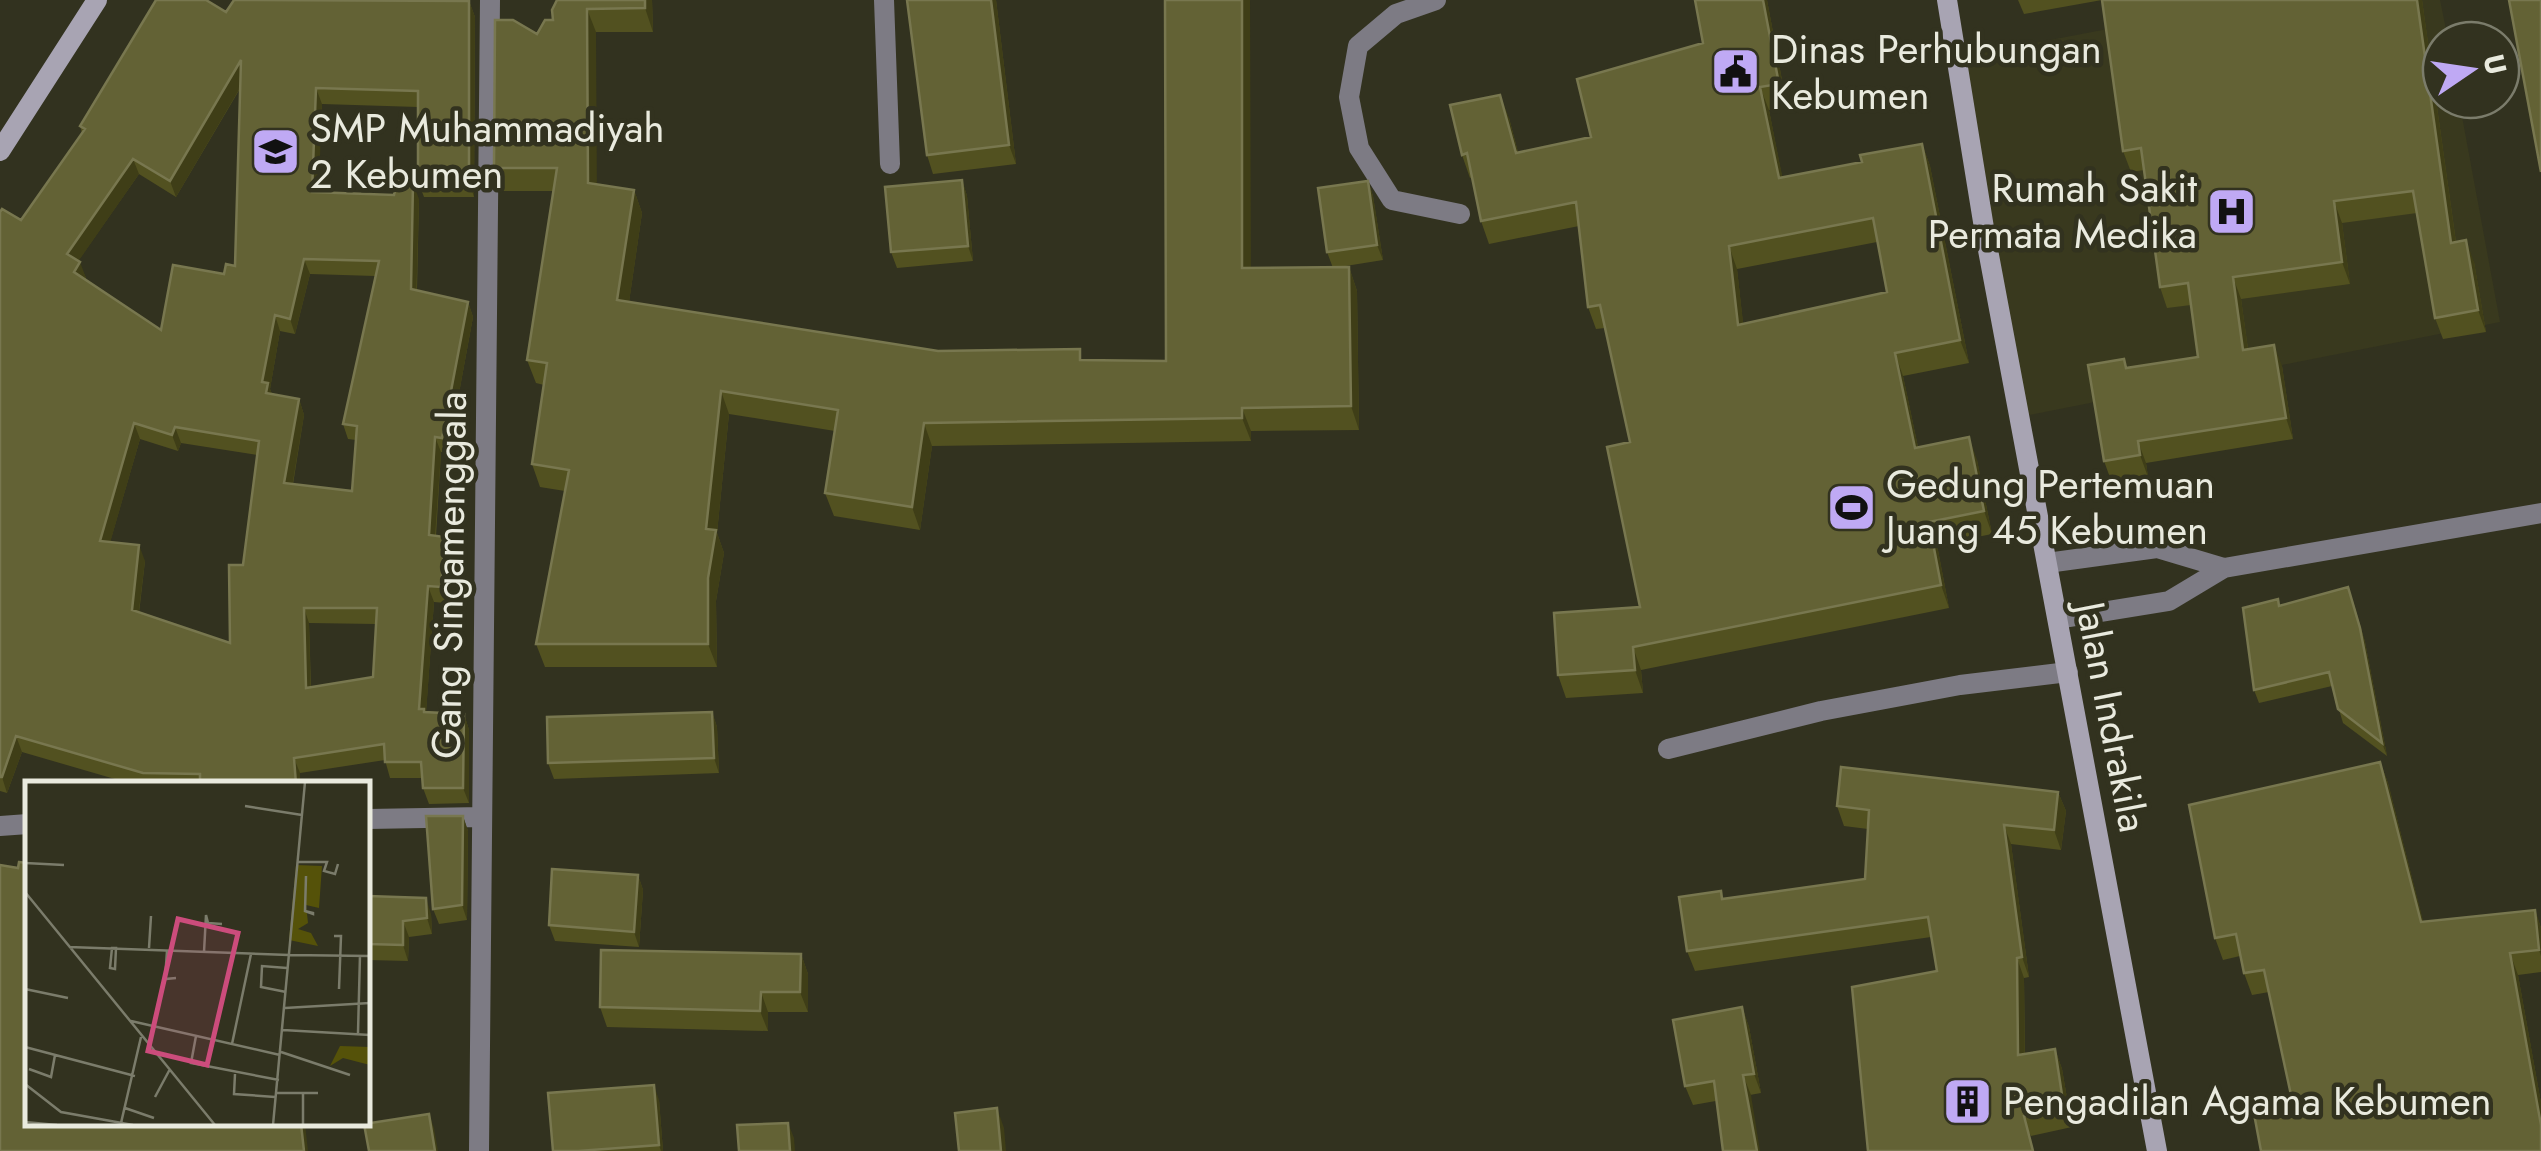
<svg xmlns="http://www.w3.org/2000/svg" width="2541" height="1151" viewBox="0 0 2541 1151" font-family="Jost,sans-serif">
	<rect width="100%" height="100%" fill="#32321f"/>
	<path fill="#39391e" d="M2259,0H2440L2448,40H2441V100H2459L2500,322L2019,417L1957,58Z"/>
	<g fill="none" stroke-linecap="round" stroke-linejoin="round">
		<path stroke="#7d7b84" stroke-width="20" d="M2047,563L2157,548L2224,568
			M2058,619L2169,601L2224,568L2541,513"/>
		<path stroke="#7d7b84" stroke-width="20" d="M884,0L890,164
			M1436,0L1396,14L1358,46L1349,97L1359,148L1392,200L1460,214
			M1668,749L1821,711L1960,685L2068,672
			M368,819L482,817
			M0,826L28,824
			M479,1151L490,0"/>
		<path stroke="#a8a4b3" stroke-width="20" d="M1947,0L1985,234L2157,1151
			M0,151L97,0"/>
	</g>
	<path fill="#525120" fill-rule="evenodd" d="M652,0L653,32H596V184L634,190L642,213L629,302L938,351L1084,360L1166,361L1165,0H1250V268H1333L1327,252L1368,181L1373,196L1383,260L1333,268L1349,267L1357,291L1359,430L1251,431V441L932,446L920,530L834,516L825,493L835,431L729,414L717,533L724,553L716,601L717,667H545L536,644L565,491L540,487L532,464L544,385L536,383L527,360L554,191H502L494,168L537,34L553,20L552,10Z
		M996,0L1016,164L933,174L927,155Z
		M1767,0L1787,107L1769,110L1782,177L1862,162L1922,144L1930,166L1969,363L1903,376L1918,447L1977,460L1992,534L1937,545L1949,608L1641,670L1643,693L1566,698L1558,675L1640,607L1630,442L1605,328L1596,329L1588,307L1579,226L1489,244L1481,221L1472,177L1470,178L1462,155L1509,118L1518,152L1591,137L1703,43ZM1877,242L1887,292L1743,324L1737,269Z
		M2018,0H2102L2024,14Z
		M2102,0H2422L2456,242L2474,262L2486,332L2443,339L2435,318L2417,213L2342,223L2350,284L2241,299L2248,349L2282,366L2293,439L2146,463L2148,477L2112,483L2104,461L2124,359L2127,368L2198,357L2191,305L2167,308L2160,287L2144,170L2131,172L2123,151Z
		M469,1L475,17L474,197H424L418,181V107L322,104L318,193L419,199L417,290L468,302L473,317L448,453L441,452L436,536L445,537L451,553L446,603L434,602L426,712L464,714L469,730V803L429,804L423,788L422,778H390L385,760L300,773V784H132L22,752L7,793L0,791V212L21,220L82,133L80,126L226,12ZM241,87L235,266L161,330L85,280L86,278L78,261L139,174L176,197ZM310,274L375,276L343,424L348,439L356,440L352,491L293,484L304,415L299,399L272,394L270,389L280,331L295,334ZM140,439L178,451L181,443L257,455L243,565L230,643L139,613L145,561L110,542ZM309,623L376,624L373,677L311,687Z
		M962,180L967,196L973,261L897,268L891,252Z
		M2353,601L2365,642L2387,756L2343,723L2332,686L2259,703L2254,690L2281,606Z
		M712,712L717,727L719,773L554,779L548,763Z
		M2380,762L2388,783L2423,922L2535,910L2541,928V972L2518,975L2541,1103V1151L2291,1095L2269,992L2252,995L2244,973L2240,956L2223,960L2215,938Z
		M2058,792L2066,811L2061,850L2011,844L2029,977L2024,978L2025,1054L2055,1049L2062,1069L2072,1127L2031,1136L1937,971L1931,937L1695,971L1687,951L1724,899L1865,879L1868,829L1844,826L1837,806Z
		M463,816L468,831L467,920L439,924L433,909Z
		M638,875L643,890L639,947L555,941L549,925Z
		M368,896L431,914L432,934L409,937L408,961L368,960Z
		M801,954L808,974V1012H768V1031L607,1027L600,1007Z
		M1742,1007L1749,1027L1761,1093L1693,1105L1685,1086Z
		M659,1100L663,1151H553Z"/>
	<path fill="#3f3e17" d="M645,0H652L653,32L645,8Z
		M991,0H996L1016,164L1009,145Z
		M1242,0H1250L1251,292L1242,268Z
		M1763,0H1767L1787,107L1779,84Z
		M2417,0H2422L2459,264L2451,243Z
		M469,1L475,17L474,197L469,181Z
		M587,9L596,32L597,206L588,183Z
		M241,60L247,76L176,197L170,181Z
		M1760,87L1769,110L1787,200L1779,178Z
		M316,88L322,104L318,208L312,192Z
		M1500,95L1509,118L1524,176L1516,153Z
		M1922,144L1930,166L1969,363L1960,340Z
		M133,159L139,174L73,269L67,254Z
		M962,180L967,196L973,261L968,246Z
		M1368,181L1373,196L1383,260L1377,245Z
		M413,183L419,199L416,305L411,289Z
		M634,190L642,213L626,323L617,300Z
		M2334,201L2342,223L2350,284L2342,262Z
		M2466,240L2474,262L2486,332L2478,310Z
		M1729,246L1737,269L1746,348L1738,325Z
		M304,259L310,274L295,334L290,319Z
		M80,262L86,278L79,288L74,272Z
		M1349,267L1357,291L1359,430L1351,406Z
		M2233,277L2241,299L2251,371L2243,350Z
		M468,302L473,317L448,453L442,438Z
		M275,315L280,331L270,389L274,399L272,409L262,382Z
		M2274,345L2282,366L2293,439L2286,418Z
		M1895,353L1903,376L1923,471L1915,448Z
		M721,391L729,414L717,533L724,553L716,601L717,667L708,644L706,529Z
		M299,399L304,415L290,499L284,483Z
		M1242,408L1251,431V441L1242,418Z
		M134,423L140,439L106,557L100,541Z
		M924,423L932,446L920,530L912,507Z
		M175,427L181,443L178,451L172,435Z
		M435,437L441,452L434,551L429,535Z
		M1969,437L1977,460L1992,534L1984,511Z
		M2138,441L2146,463L2148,477L2140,455Z
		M1929,522L1937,545L1949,608L1941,585Z
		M445,537L451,553L446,603L441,587Z
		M139,545L145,561L137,626L132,610Z
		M428,586L434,602L426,714L419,709Z
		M2348,587L2365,642L2387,756L2382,743Z
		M304,608L309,623L311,703L306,688Z
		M1633,647L1641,670L1643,693L1635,670Z
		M712,712L717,727L719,773L714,758Z
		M464,714L469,730V803L463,788Z
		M16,736L22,752L7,793L2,777Z
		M294,758L300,773V784H296Z
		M2380,762L2388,783L2429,944L2421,922Z
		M2058,792L2066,811L2061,850L2054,830Z
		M463,816L468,831L467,920L462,905Z
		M2004,825L2011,844L2029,977L2022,957Z
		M638,875L643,890L639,947L634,932Z
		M426,898L431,914L432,934L427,918Z
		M2535,910L2541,928V956L2539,950Z
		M403,921L409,937L408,961L403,945Z
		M2510,953L2518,975L2541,1103V1125Z
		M801,954L808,974V1012L800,992Z
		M2017,958L2024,978L2025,1075L2018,1055Z
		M761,992L768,1012V1031L760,1011Z
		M1742,1007L1749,1027L1761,1093L1754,1074Z
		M2055,1049L2062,1069L2072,1127L2064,1108Z
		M1743,1075L1751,1095L1760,1151H1757Z
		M654,1085L659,1100L663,1151H661L659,1145Z
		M997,1108L1004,1128L1006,1151H1001Z
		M429,1114L434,1128L438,1151H435Z
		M788,1123L794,1138L795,1151H790Z
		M301,1124H305L308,1151H304Z"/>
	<path fill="#636235" stroke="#78774f" stroke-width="2.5" fill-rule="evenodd" d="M156,0H206L226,12L234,0L469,1V181H418V91L316,88L312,192L394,195L397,181L413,183L411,289L468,302L442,438L435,437L429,535L445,537L441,587L428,586L419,709H424V712L464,714L463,788H423L421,762H385L384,744L294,758L296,784H200V774L143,773L16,736L2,777H0V212L2,209L21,220L85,129L80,126ZM241,60L235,266L226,264L224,274L173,265L161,330L74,272L80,262L67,254L133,159L170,181ZM304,259L379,261L343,424L357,426L352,491L284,483L299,399L266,393L268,383L262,382L275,315L290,319ZM134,423L172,435L175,427L259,441L243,565H229L230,643L132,610L139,545L100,541ZM304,608H377L373,677L306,688Z
		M557,0H645V8L587,9L588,183L634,190L617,300L938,351L1080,349V360L1166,361L1165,0H1242V268L1349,267L1351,406L1242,408V418L924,423L912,507L825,493L838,410L721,391L706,529L716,530L708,578V644H536L569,470L532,464L547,363L527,360L557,168H494L495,20H513L537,34L545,20H553L552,10Z
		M907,0H991L1009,145L927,155Z
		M1695,0H1763L1779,84L1760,87L1779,178L1862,162L1860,155L1922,144L1960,340L1895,353L1915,448L1969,437L1984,511L1929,522L1941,585L1633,647L1635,670L1558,675L1554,613L1640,607L1607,447L1630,442L1600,305L1588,307L1576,202L1481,221L1467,153L1462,155L1450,105L1500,95L1516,153L1591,137L1577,79L1703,43ZM1873,218L1887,292L1738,325L1729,246Z
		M2102,0H2417L2451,243L2466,240L2478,310L2435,318L2413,191L2334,201L2342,262L2233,277L2243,350L2274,345L2286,418L2138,441L2140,455L2104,461L2088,365L2124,359L2126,368L2198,357L2188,283L2160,287L2141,148L2123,151Z
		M2509,0H2541V172Z
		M962,180L968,246L891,252L885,187Z
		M1368,181L1377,245L1327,252L1318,188Z
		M2348,587L2360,628L2382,743L2338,709L2329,672L2254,690L2243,608L2278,599L2279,606Z
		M712,712L714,758L548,763L547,717Z
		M2380,762L2421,922L2535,910L2539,950L2510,953L2541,1125V1151H2261L2252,1103L2291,1095L2264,970L2244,973L2236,934L2215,938L2189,805Z
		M1841,767L2058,792L2054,830L2004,825L2022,957L2017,958L2018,1055L2055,1049L2064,1108L2024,1116L2033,1151H1868L1852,987L1937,971L1928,917L1687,951L1679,897L1721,891L1722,899L1865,879L1869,810L1837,806Z
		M426,816H463L462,905L433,909Z
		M19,862L28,863V1124H128L127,1125L149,1124H301L304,1151H0V865L18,868Z
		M552,869L638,875L634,932L549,925Z
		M368,896L426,898L427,918L403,921V945L368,944Z
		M601,950L801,954L800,992H761L760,1011L600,1007Z
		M1742,1007L1754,1074L1743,1075L1757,1151H1723L1714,1081L1685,1086L1673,1020Z
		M654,1085L659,1145L578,1151H553L548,1093Z
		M997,1108L1001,1151H959L955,1113Z
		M429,1114L435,1151H369L364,1124Z
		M788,1123L790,1151H739L737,1125Z"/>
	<defs>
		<symbol id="civic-square" viewBox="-11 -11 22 22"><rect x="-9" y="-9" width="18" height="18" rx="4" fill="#bfa9f4" stroke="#32321f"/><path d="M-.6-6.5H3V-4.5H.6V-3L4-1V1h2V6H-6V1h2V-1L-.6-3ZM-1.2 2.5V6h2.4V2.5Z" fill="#111"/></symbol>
		<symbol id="school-square" viewBox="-11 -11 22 22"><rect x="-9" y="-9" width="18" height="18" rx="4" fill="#bfa9f4" stroke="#32321f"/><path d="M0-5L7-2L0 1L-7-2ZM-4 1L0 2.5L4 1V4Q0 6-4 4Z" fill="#111"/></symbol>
		<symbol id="hospital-square" viewBox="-11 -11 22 22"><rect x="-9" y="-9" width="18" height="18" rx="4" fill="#bfa9f4" stroke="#32321f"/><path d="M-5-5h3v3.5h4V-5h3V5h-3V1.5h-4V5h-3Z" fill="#111"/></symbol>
		<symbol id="stadium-square" viewBox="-11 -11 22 22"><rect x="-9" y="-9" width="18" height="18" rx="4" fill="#bfa9f4" stroke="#32321f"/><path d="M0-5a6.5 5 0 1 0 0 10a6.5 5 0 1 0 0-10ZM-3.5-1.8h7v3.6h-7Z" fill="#111"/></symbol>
		<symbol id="building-square" viewBox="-11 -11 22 22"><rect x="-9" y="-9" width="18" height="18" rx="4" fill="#bfa9f4" stroke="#32321f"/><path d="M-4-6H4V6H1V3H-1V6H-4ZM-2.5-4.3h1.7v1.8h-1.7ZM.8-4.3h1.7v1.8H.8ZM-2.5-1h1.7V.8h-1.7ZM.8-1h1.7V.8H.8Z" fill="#111"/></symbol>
	</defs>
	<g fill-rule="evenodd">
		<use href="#civic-square" x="1708" y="44" width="55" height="55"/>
		<use href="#school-square" x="248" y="124" width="55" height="55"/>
		<use href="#hospital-square" x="2204" y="184" width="55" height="55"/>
		<use href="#stadium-square" x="1824" y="480" width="55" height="55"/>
		<use href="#building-square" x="1940" y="1074" width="55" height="55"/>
	</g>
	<g text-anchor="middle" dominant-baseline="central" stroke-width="9" stroke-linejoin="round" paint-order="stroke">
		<g font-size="40" fill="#e9eade" stroke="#32321f" text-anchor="start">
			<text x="1771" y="49">Dinas Perhubungan<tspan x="1771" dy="46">Kebumen</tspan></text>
			<text x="310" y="128">SMP Muhammadiyah<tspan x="310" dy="46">2 Kebumen</tspan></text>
			<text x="2197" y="188" text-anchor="end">Rumah Sakit<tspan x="2197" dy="46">Permata Medika</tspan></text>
			<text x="1886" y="484">Gedung Pertemuan<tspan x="1886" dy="46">Juang 45 Kebumen</tspan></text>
			<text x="2003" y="1101">Pengadilan Agama Kebumen</text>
		</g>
		<g font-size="40" fill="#e9eade" stroke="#32321f">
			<text transform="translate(449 575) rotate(-89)">Gang Singamenggala</text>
			<text transform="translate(2112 717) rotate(79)">Jalan Indrakila</text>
		</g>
	</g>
	<g transform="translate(25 781)">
		<rect width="345" height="345" fill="#32321f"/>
		<path d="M315,265L345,266V284L318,277L305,285Z" fill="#555209"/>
		<path d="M271,84L297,85L294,127L281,124L283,142L273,148L286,152L293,165L264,159Z" fill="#555209"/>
		<path fill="none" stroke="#7b7c6b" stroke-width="2.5" d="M220,25L277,34M272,81H302L299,90L310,93L313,83M0,82L39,84M0,111L190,344M280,130L288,133V132L280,130L281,95M309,155H316L314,208M44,166L264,174M87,167H91L90,188L85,187ZM124,167L126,135M142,170L140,198L151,197M179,171L181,134L183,142L197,143M264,174L345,175M0,208L43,217M261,211L236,206L237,185L262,187M260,227L345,222M106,240L255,274M258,249L345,254M333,252L335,174M171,255L166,282L254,299M207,263L226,173M0,266L110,295M256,271L325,294M4,288L26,296L30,274M210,293L209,313L250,316M0,303L36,331L108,344M252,312H293M130,316L145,288M100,327L129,337M0,341L32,344M96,342L116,256M248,344L280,1M278,344V312"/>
		<path fill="#cc4c7c" fill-opacity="0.15" stroke="#cc4c7c" stroke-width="5" d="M153,138L213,152L182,284L123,270Z"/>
		<rect width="345" height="345" fill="none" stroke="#e9eade" stroke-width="5"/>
	</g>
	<g transform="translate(2471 70) rotate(77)"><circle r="48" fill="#32321f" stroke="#7b7c6b" stroke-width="2.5"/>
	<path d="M0-8L18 38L0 25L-18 38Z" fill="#bfa9f4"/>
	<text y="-15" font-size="28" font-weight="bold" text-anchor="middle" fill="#e9eade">U</text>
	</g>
</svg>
